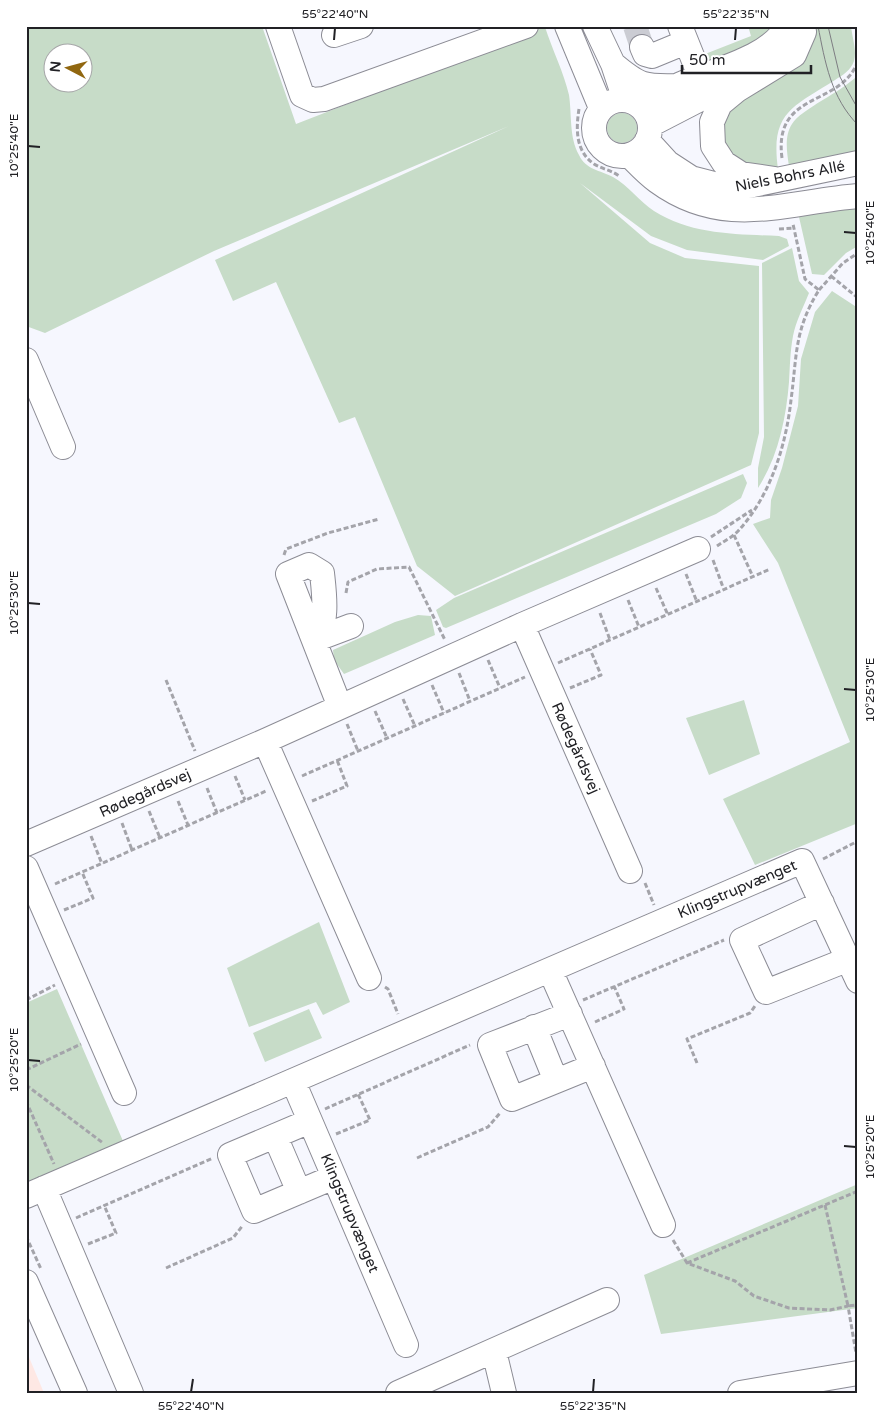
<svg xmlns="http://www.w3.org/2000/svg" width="884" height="1419" viewBox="0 0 884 1419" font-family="'Varela Round',sans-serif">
	<rect width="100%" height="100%" fill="#f6f7fe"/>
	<path fill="#fee8e4" d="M26,1350L44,1393H26Z"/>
	<path fill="#c7dcc8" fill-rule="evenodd" d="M26,26H262L296,124L545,27C552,49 564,73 569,95C572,115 569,137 579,155C586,170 600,170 613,177C628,185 640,202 654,211C692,235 736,234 779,236L787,239L789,246L763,260L687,250L651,236L580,183L650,243L685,258L759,266V433L751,465L455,596L417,566L355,417L339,423L276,282L233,301L215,260L509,126L214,251L45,333L26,326ZM52,52H82V82H52Z
		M748,26H775L763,40L714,60H705L700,56L751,36Z
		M811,26H851C852,37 857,50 854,61C851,70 843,75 835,80C793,107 770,112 778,169L729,160L719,119Z
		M858,75V153L789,166C787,153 784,136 792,124C801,109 842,92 858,75Z
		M607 128a15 15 0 1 1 30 0a15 15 0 1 1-30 0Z
		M858,205V246L846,253L824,275L812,274L799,217Z
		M792,248L799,281L809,293C803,308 796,321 793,336C790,352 790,367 789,382C786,419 778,457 758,488V468L764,437L762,263Z
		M832,291L858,308V823L755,865L723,799L850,742L778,563L753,524L770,518L771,500L782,468L798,406L801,359L815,312Z
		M743,474L747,483L741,498L716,514L446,628L443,627L436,610L454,598Z
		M418,615L431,616L435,635L344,674L334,660L333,650L395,622Z
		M744,700L760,754L709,775L686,718Z
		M319,922L350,1002L323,1015L316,1002L249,1027L227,968Z
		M57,989L123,1141L26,1185V1003Z
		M309,1009L322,1038L265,1062L253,1033Z
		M858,1184V1308L661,1334L644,1275Z"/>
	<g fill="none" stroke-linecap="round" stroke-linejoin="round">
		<path stroke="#cbccd3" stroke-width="24" stroke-dasharray="24 12" stroke-linecap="butt" d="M635,26L642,47"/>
		<defs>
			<path id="minor" d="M278,26L302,95L313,100L324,99L526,26
				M567,26L601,108
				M595,26L613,64L625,100
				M680,26L700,76
				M334,35L361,26
				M642,47L645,54L652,56L686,42
				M613,64C639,86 644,87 677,86
				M594 128a28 28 0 1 1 56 0a28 28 0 1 1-56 0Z
				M641,107C654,100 667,91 681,84C714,70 770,58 787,26
				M650,125L735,81
				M647,140L668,163L691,178L726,187L753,185L858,163
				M629,155C638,164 647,174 657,181C724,230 785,202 858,196
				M775,179L741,174L724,163L713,146L712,122L720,104L737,90L794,55L804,32L803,26
				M26,360L63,447
				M522,625L630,871
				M314,640C329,626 324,592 322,573L309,565L288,574L340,707
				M314,640L351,626
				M265,741L369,978
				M26,844L265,741L522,625L698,549
				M26,868L124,1093
				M822,903L742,940L766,992L849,959
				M550,970L663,1225
				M570,1014L490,1045L512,1099L593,1066
				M534,1027L556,1081
				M293,1081L406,1345
				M310,1121L230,1155L254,1211L334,1177
				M275,1136L299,1192
				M44,1188L131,1393
				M26,1196L802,861L858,981
				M26,1282L75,1393
				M494,1351L504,1393
				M398,1393L607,1300
				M740,1393L858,1373"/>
		</defs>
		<use href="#minor" stroke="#8c8c95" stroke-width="26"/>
		<path stroke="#a4a4aa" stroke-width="3" stroke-dasharray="5 2.5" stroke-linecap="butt" d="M856,26L858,38
			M579,109C576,128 575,151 594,164C602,169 611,170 619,176
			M782,158C773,90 841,108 858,61
			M779,229L794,228
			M831,276L858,298
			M819,290L843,263L858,253
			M734,535L753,577
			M711,537L752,510
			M717,546C724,541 733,537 739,530C770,496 786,446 791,400C797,356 794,330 819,290L805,279L793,224
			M284,555L286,549L328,533L379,519
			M713,560L724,590
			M686,574L697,602
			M656,588L668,615
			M346,593L348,582L377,569L409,567L445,640
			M628,600L639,627
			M600,613L610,640
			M488,660L500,688
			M558,663L770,569
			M459,673L470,701
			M166,680L195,751
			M432,685L444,713
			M570,688L601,675L590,649
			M403,699L415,726
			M375,711L387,738
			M347,724L358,751
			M235,776L245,800
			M302,776L525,677
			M207,788L217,813
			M178,801L188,825
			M312,801L347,786L337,760
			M149,811L160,838
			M122,823L132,850
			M91,836L102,864
			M823,859L858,841
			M645,883L654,905
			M55,884L266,791
			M64,910L93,898L82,872
			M385,987L388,989L398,1014
			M26,1000L55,985
			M583,1000L724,940
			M595,1022L624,1009L614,986
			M697,1063L687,1039L750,1013L755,1006
			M26,1070L81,1044
			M26,1085L103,1143
			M26,1101L54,1164
			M325,1109L470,1045
			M336,1134L370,1120L358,1094
			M417,1158L488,1127L500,1113
			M825,1205L848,1306L858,1305
			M76,1218L213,1158
			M26,1236L41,1269
			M673,1240L687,1263L735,1281L754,1296L789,1308L830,1310L848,1306L856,1353
			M88,1244L116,1233L104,1205
			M687,1263L858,1191
			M166,1268L233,1238L243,1225"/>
		<use href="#minor" stroke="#fff" stroke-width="24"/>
		<path stroke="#7d7d82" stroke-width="1" d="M818,26C825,62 831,98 858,125
			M828,26L840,77L858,109"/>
	</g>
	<path fill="none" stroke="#212125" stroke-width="2" d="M334,40L335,28M735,40L736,28M28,146L40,147M844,232L856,233M28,603L40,604M844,689L856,690M28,1060L40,1061M844,1146L856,1147M191,1392L193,1379M593,1392L594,1379"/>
	<g text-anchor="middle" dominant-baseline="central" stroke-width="4.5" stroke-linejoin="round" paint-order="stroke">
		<g font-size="15" fill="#212125" stroke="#fff">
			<text transform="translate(790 176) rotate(-11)">Niels Bohrs Allé</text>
			<text transform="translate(576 748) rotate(66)">Rødegårdsvej</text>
			<text transform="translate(145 793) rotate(-24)">Rødegårdsvej</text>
			<text transform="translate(737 889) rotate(-23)">Klingstrupvænget</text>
			<text transform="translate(350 1213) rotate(67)">Klingstrupvænget</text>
		</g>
	</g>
	<rect width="884" height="1419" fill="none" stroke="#ffffff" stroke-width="55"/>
	<g transform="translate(68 68) rotate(276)"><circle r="24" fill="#ffffff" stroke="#a6a6a8"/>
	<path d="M0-4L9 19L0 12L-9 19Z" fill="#916710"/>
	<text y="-8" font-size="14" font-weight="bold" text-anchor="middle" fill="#212125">N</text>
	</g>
	<path d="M682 65v8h129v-8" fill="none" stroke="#212125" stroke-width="2.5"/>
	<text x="689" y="65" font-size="15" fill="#212125" stroke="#ffffff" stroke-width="4" paint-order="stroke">50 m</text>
	<rect x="28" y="28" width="828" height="1364" fill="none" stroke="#212125" stroke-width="2"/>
	<g font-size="12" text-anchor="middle" fill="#212125">
		<text x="335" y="18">55°22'40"N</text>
		<text x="736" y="18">55°22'35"N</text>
		<text transform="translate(14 146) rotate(-90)" y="4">10°25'40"E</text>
		<text transform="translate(870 233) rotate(-90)" y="4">10°25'40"E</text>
		<text transform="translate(14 603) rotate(-90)" y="4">10°25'30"E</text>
		<text transform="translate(870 690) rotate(-90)" y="4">10°25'30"E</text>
		<text transform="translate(14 1060) rotate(-90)" y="4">10°25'20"E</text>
		<text transform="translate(870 1147) rotate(-90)" y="4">10°25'20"E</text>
		<text x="191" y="1410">55°22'40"N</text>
		<text x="593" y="1410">55°22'35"N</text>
	</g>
</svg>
